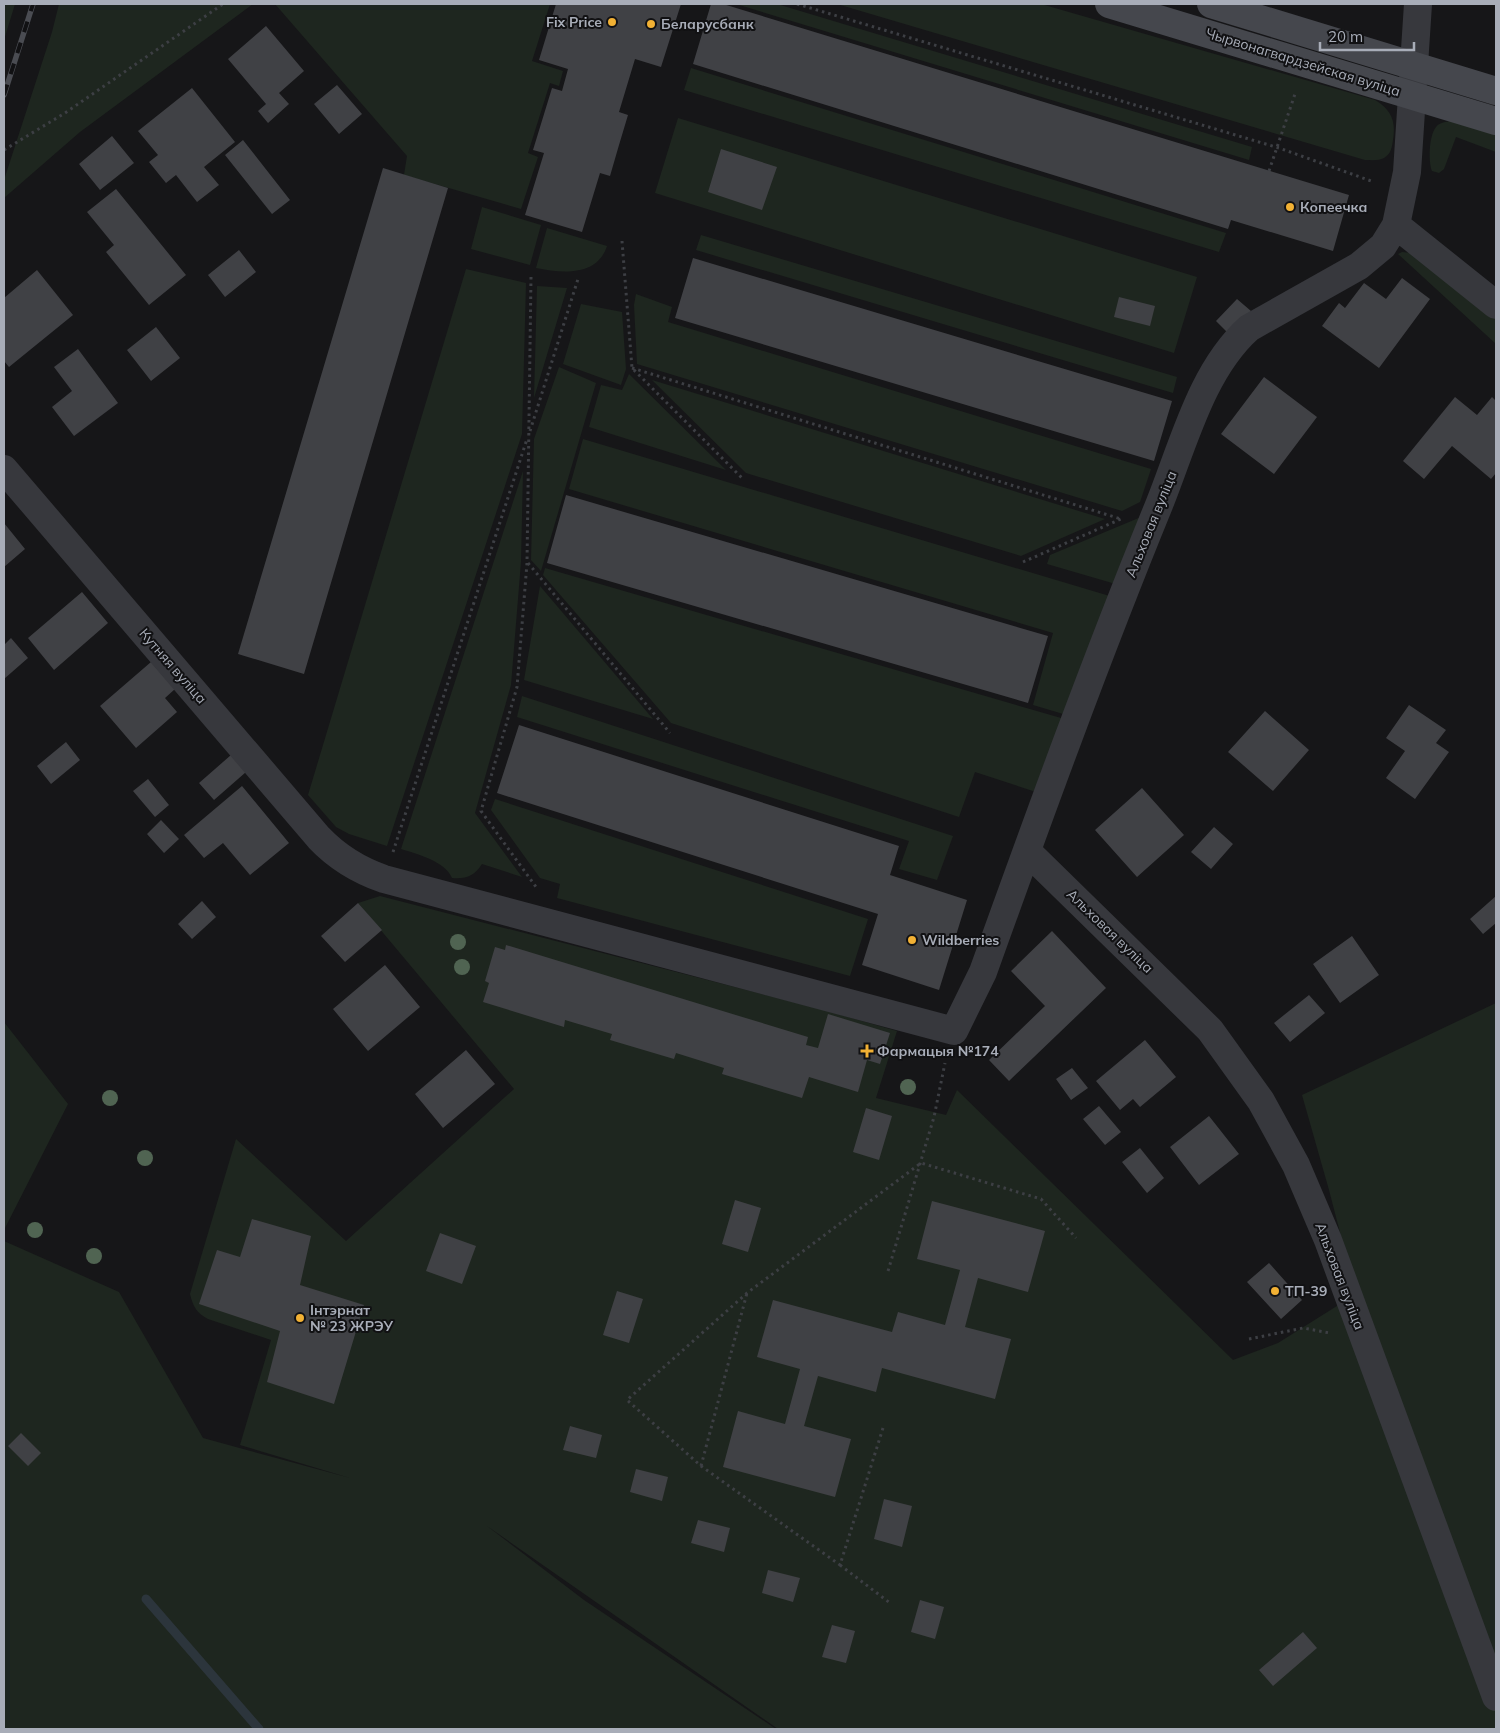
<svg xmlns="http://www.w3.org/2000/svg" width="1500" height="1733" viewBox="0 0 1500 1733" font-family="Mulish,sans-serif">
	<rect width="100%" height="100%" fill="#161618"/>
	<path fill="#1e261f" d="M4,4H15L4,40Z
		M59,4H253L80,132L4,198V180L52,32Z
		M275,4H550L532,61L563,71L559,86L550,83L528,153L538,157L521,209L404,175L407,156Z
		M736,4H777L1252,147L1249,160Z
		M837,4H1041L1375,100C1392,110 1396,122 1393,140C1392,147 1391,154 1384,158C1379,161 1371,160 1365,160Z
		M691,68L1226,233L1219,252L684,90Z
		M678,118L1197,277L1174,353L655,193Z
		M1451,121L1496,133V152L1456,137L1444,169L1439,173L1432,171C1428,162 1429,135 1436,127C1440,122 1446,122 1451,121Z
		M482,207L541,225L530,265L471,249Z
		M547,228L607,246C597,277 562,273 536,268Z
		M701,235L1177,377L1173,393L696,250Z
		M1402,252L1412,253L1496,317V344L1398,254Z
		M466,269L526,283L522,434L387,846L349,834L336,827L308,795Z
		M537,286L567,288L534,398Z
		M636,294L672,307L668,322L1151,469L1140,502L1122,511L637,364L634,305Z
		M581,304L622,312L626,369L621,385L563,364Z
		M559,367L596,383L541,571L531,560L534,439Z
		M629,374L726,470L589,427L601,385L622,390Z
		M652,380L1105,519L1021,556L746,473Z
		M583,439L1113,597L1070,716L1033,705L1053,633L569,489Z
		M523,471L521,562L511,685L475,813L522,877L482,864C474,876 467,879 452,878C445,861 417,854 401,849Z
		M1141,517L1119,585L1047,564L1050,555Z
		M545,568L1068,720L1039,793L975,772L959,817L671,723L543,575Z
		M540,586L653,719L524,680Z
		M522,696L953,836L937,880L899,869L909,841L517,717Z
		M495,799L868,919L850,976L557,898L560,884L540,878L491,810Z
		M380,896L824,1010L897,1031L876,1098L946,1115L957,1090L1233,1360L1278,1343L1356,1294L1329,1190L1302,1095L1496,1003V1729H778L487,1526L584,1600L776,1729H4V1241L119,1292L203,1438L350,1478L240,1445L271,1340L208,1319C197,1313 193,1307 190,1294L236,1139L346,1241L514,1089L358,903Z
		M4,1022L68,1104L4,1230Z"/>
	<g fill="none" stroke-linecap="round" stroke-linejoin="round">
		<path stroke="#2c353c" stroke-width="9" d="M146,1599L259,1729"/>
	</g>
	<path fill="#404145" d="M556,4H681L661,67L635,59L619,112L628,115L619,145L610,176L600,173L582,232L525,215L544,153L533,150L552,88L562,91L568,69L539,60Z
		M711,4H723L1349,195L1333,251L1231,220L1228,229L693,64Z
		M266,26L304,71L279,93L289,104L268,123L258,111L266,104L228,59Z
		M337,85L362,114L339,134L314,104Z
		M192,88L235,142L204,167L219,185L197,202L176,175L166,183L149,162L158,155L138,131Z
		M112,136L134,163L100,190L79,164Z
		M243,140L290,200L272,214L225,155Z
		M721,149L777,167L762,210L708,192Z
		M383,168L448,188L304,674L238,654Z
		M116,189L186,275L149,305L106,252L114,245L87,212Z
		M239,250L256,272L225,297L208,275Z
		M693,258L1172,401L1154,461L675,318Z
		M37,270L73,315L9,367L4,361V298Z
		M1402,278L1430,299L1379,368L1322,326L1339,303L1345,308L1364,283L1386,299Z
		M1119,297L1155,306L1150,326L1114,317Z
		M1237,299L1251,311L1229,334L1216,321Z
		M156,327L180,358L151,381L127,350Z
		M78,349L118,403L74,436L52,407L72,391L54,367Z
		M1264,377L1317,417L1274,474L1221,434Z
		M1455,397L1477,415L1492,397L1496,401V473L1491,479L1452,446L1424,479L1403,461Z
		M566,495L1048,636L1028,703L547,563Z
		M4,523L25,549L4,567Z
		M82,592L108,623L54,670L28,638Z
		M11,638L28,658L4,679V645Z
		M151,662L175,689L165,698L177,712L136,748L100,706Z
		M1409,705L1446,730L1436,743L1449,752L1415,799L1386,778L1405,751L1386,738Z
		M1265,711L1309,750L1273,791L1228,752Z
		M519,725L899,846L890,875L967,900L939,990L862,965L878,914L497,793Z
		M66,742L80,760L51,784L37,766Z
		M231,755L246,772L214,800L199,783Z
		M148,779L169,805L155,817L133,791Z
		M242,786L289,843L250,875L223,843L204,858L184,835Z
		M1142,788L1184,835L1137,877L1095,830Z
		M161,820L179,839L164,853L147,834Z
		M1214,827L1233,844L1211,869L1191,852Z
		M1496,896V923L1483,934L1470,919Z
		M202,901L216,917L192,939L178,924Z
		M358,903L382,930L345,962L321,936Z
		M1052,931L1106,988L1009,1081L989,1060L1045,1006L1011,971Z
		M1352,936L1379,975L1340,1003L1313,964Z
		M506,945L808,1037L806,1045L818,1048L828,1014L890,1033L880,1064L867,1060L858,1092L809,1077L802,1098L722,1074L724,1068L676,1053L674,1059L610,1040L612,1034L565,1020L564,1027L483,1002L489,983L485,981L495,947L505,950Z
		M385,965L420,1007L368,1051L333,1009Z
		M1309,995L1325,1013L1290,1042L1274,1023Z
		M1145,1040L1176,1077L1140,1107L1133,1099L1120,1110L1096,1081Z
		M466,1050L495,1084L443,1128L415,1094Z
		M1072,1068L1088,1088L1071,1100L1056,1079Z
		M1099,1106L1121,1132L1105,1145L1083,1119Z
		M866,1108L892,1116L879,1160L853,1152Z
		M1209,1116L1239,1154L1199,1185L1170,1147Z
		M1140,1148L1164,1178L1147,1193L1122,1162Z
		M735,1200L761,1208L748,1252L722,1244Z
		M932,1201L1045,1231L1028,1292L978,1278L965,1327L1011,1339L995,1399L882,1368L876,1392L818,1376L804,1426L851,1439L835,1497L723,1467L738,1411L785,1424L800,1369L757,1357L773,1300L892,1332L898,1312L945,1325L960,1270L917,1259Z
		M252,1219L311,1236L300,1285L364,1305L334,1404L267,1382L280,1331L199,1304L217,1250L240,1257Z
		M440,1233L476,1246L462,1284L426,1271Z
		M1269,1263L1302,1300L1281,1319L1247,1282Z
		M617,1291L643,1299L629,1343L603,1335Z
		M570,1426L602,1435L596,1458L563,1450Z
		M21,1433L41,1453L28,1466L8,1446Z
		M636,1469L668,1477L662,1501L630,1492Z
		M884,1499L912,1506L902,1547L874,1539Z
		M698,1520L730,1528L724,1552L691,1543Z
		M768,1570L800,1578L793,1602L762,1593Z
		M920,1600L944,1607L935,1639L911,1632Z
		M832,1625L855,1631L846,1663L822,1657Z
		M1303,1632L1317,1648L1273,1686L1259,1670Z"/>
	<g fill="none" stroke-linecap="round" stroke-linejoin="round">
		<path stroke="#3d3f44" stroke-width="3" stroke-dasharray="2.5 4" stroke-linecap="butt" d="M797,4L1279,148L1374,182
			M4,150L65,113L223,4
			M1269,171L1296,91
			M622,241L632,368L742,478
			M531,277L527,563L517,687L481,811L536,887
			M632,368L1121,519
			M530,431L578,279
			M1023,562L1121,519
			M528,563L670,733
			M393,852L527,439
			M888,1271L934,1117L945,1063
			M1249,1339L1303,1328L1330,1333
			M883,1428L840,1565L701,1466L627,1400L747,1293L921,1163L1041,1199L1076,1238
			M701,1466L747,1293
			M840,1565L890,1603"/>
		<path stroke="#37383d" stroke-width="28" d="M1396,225L1496,305
			M4,469L319,838C338,858 358,870 384,879L954,1031L983,972C1039,816 1096,659 1159,505C1183,446 1201,371 1249,328L1359,266L1383,246L1396,225L1407,172L1418,4
			M1027,851L1210,1030L1261,1101L1296,1165L1328,1240L1496,1697"/>
		<path stroke="#45474d" stroke-width="28" d="M1109,4L1496,121
			M1211,4L1496,91"/>
		<defs>
			<path id="rail" d="M4,95L33,4"/>
		</defs>
		<use href="#rail" stroke="#4a4c52" stroke-width="5.5"/>
		<use href="#rail" stroke="#111113" stroke-width="4" stroke-dasharray="11" stroke-linecap="butt"/>
	</g>
	<g fill="#506452">
		<circle cx="458" cy="942" r="8"/>
		<circle cx="462" cy="967" r="8"/>
		<circle cx="908" cy="1087" r="8"/>
		<circle cx="110" cy="1098" r="8"/>
		<circle cx="145" cy="1158" r="8"/>
		<circle cx="35" cy="1230" r="8"/>
		<circle cx="94" cy="1256" r="8"/>
	</g>
	<g fill="#f2b134" stroke="#111113" stroke-width="2">
		<circle cx="612" cy="22" r="5"/>
		<circle cx="651" cy="24" r="5"/>
		<circle cx="1290" cy="207" r="5"/>
		<circle cx="912" cy="940" r="5"/>
		<path d="M864.5 1043.5h5v5h5v5h-5v5h-5v-5h-5v-5h5z"/>
		<circle cx="1275" cy="1291" r="5"/>
		<circle cx="300" cy="1318" r="5"/>
	</g>
	<g text-anchor="middle" dominant-baseline="central" stroke-width="4" stroke-linejoin="round" paint-order="stroke">
		<g font-size="14" font-weight="bold" fill="#a8adb8" stroke="#111113" text-anchor="start">
			<text x="602" y="22" text-anchor="end">Fix Price</text>
			<text x="661" y="24">Беларусбанк</text>
			<text x="1300" y="207">Копеечка</text>
			<text x="922" y="940">Wildberries</text>
			<text x="877" y="1051">Фармацыя №174</text>
			<text x="1285" y="1291">ТП-39</text>
			<text x="310" y="1310">Інтэрнат<tspan x="310" dy="16">№ 23 ЖРЭУ</tspan></text>
		</g>
		<g font-size="14" fill="#a8adb8" stroke="#111113">
			<text transform="translate(1303 62) rotate(17)">Чырвонагвардзейская вуліца</text>
			<text transform="translate(1151 524) rotate(-68)">Альховая вуліца</text>
			<text transform="translate(173 666) rotate(49)">Кутняя вуліца</text>
			<text transform="translate(1110 931) rotate(44)">Альховая вуліца</text>
			<text transform="translate(1340 1276) rotate(69)">Альховая вуліца</text>
		</g>
	</g>
	<rect width="1500" height="1733" fill="none" stroke="#a8adb8" stroke-width="10"/>
	<path d="M1320 42v8h94v-8" fill="none" stroke="#a8adb8" stroke-width="2.5"/>
	<text x="1328" y="42" font-size="15" fill="#a8adb8" stroke="#111113" stroke-width="4" paint-order="stroke">20 m</text>
</svg>
